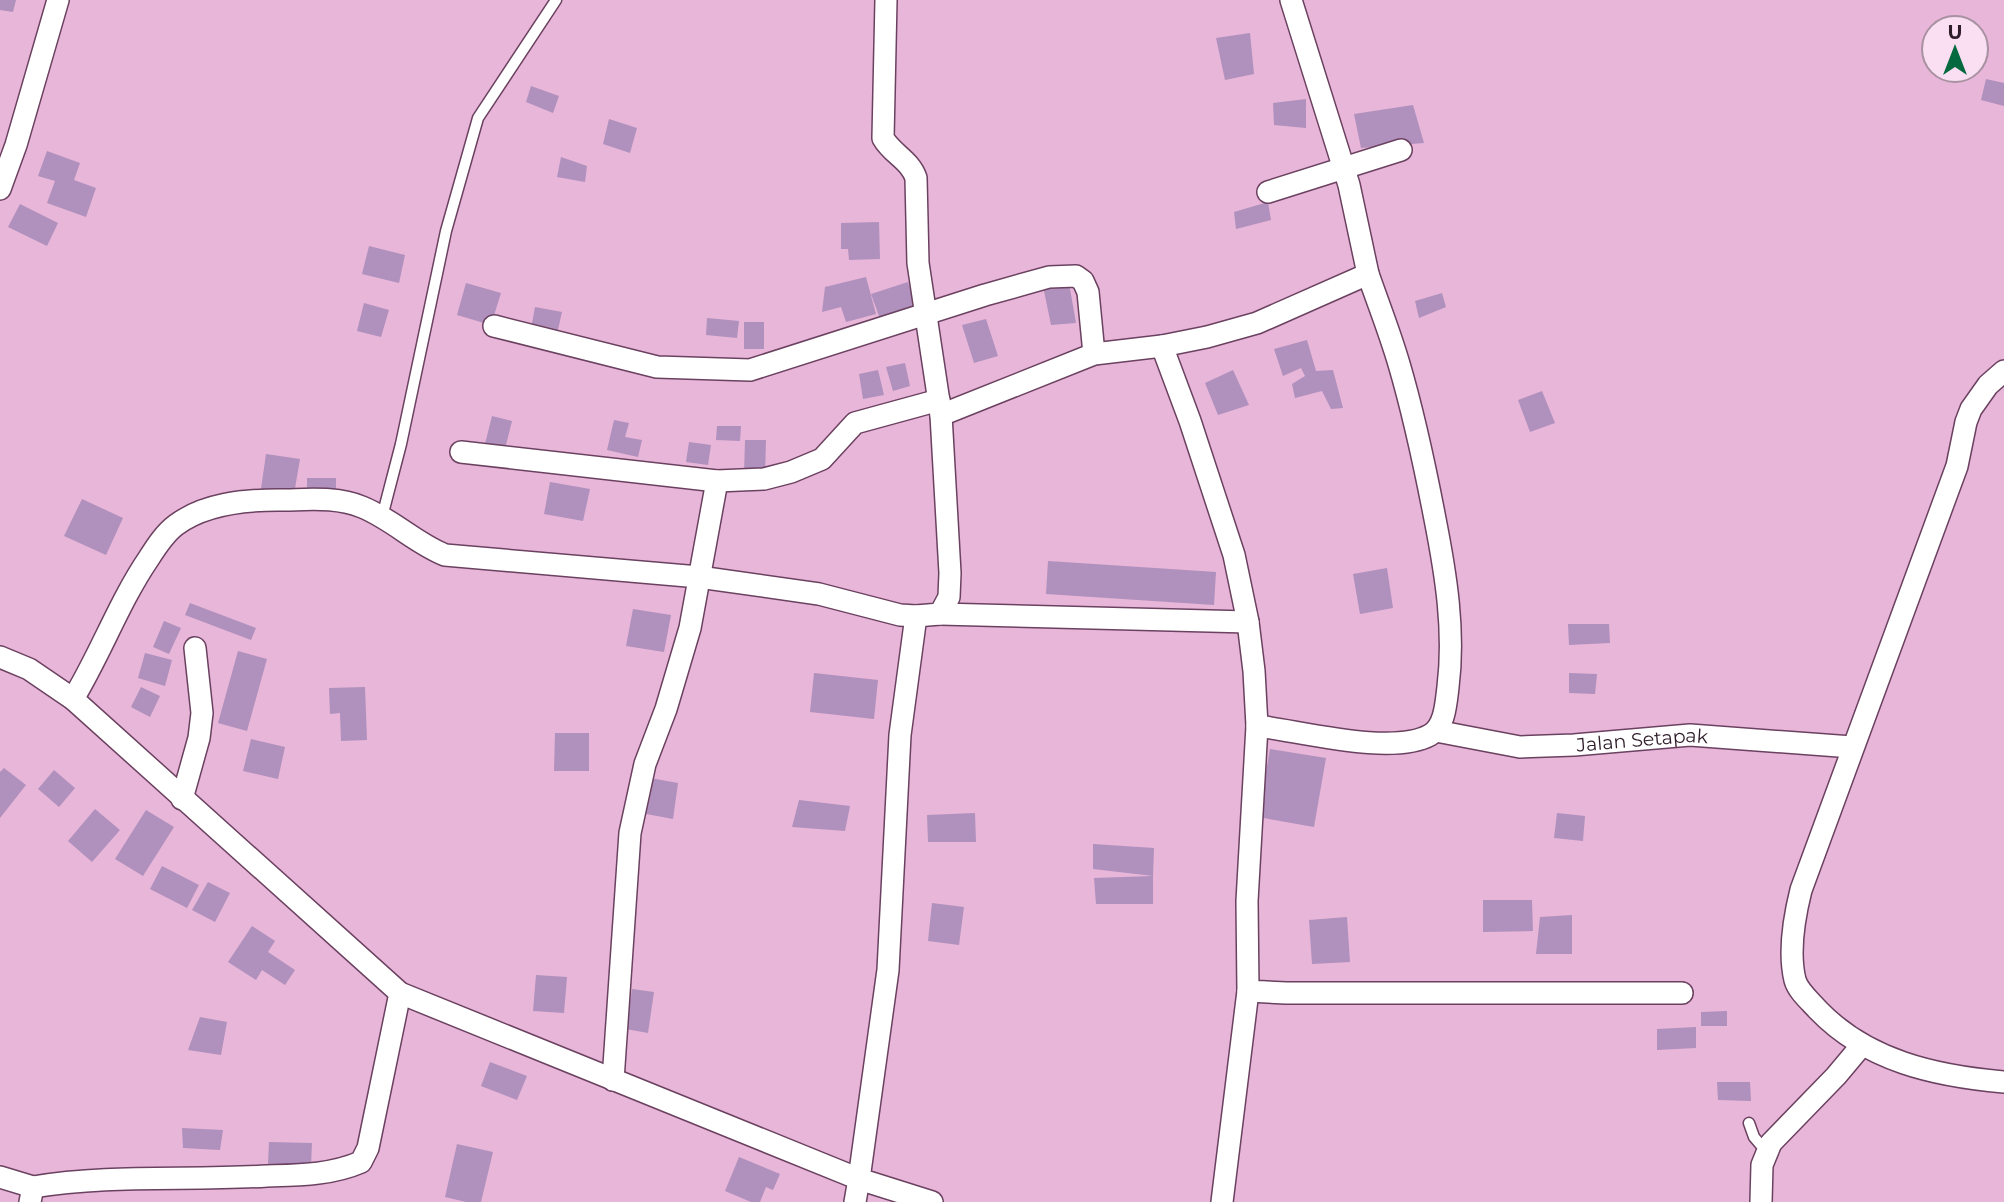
<svg xmlns="http://www.w3.org/2000/svg" width="2004" height="1202" viewBox="0 0 2004 1202" font-family="Montserrat,sans-serif">
	<rect width="100%" height="100%" fill="#e7b6d9"/>
	<path fill="#b090bc" d="M0,0H16L13,12L0,10Z
		M1250,33L1254,74L1225,80L1216,38Z
		M1986,79L2004,83V106L1981,100Z
		M531,86L559,96L553,113L526,102Z
		M1306,99V128L1274,125L1273,103Z
		M1413,105L1424,143L1361,148L1354,114Z
		M609,119L637,128L630,153L603,144Z
		M47,151L80,163L74,180L96,188L86,217L47,203L55,181L38,176Z
		M561,157L587,166L585,182L557,177Z
		M1268,202L1271,220L1236,229L1234,212Z
		M20,204L58,223L47,246L8,227Z
		M879,222L880,259L849,260L848,249H841V223Z
		M369,246L405,255L399,283L362,274Z
		M866,277L876,314L846,322L841,307L822,312L825,287Z
		M908,282L918,314L883,327L871,294Z
		M466,283L501,293L491,325L457,315Z
		M1069,283L1076,323L1051,325L1043,286Z
		M1442,293L1446,307L1419,318L1415,301Z
		M364,303L389,310L381,337L357,331Z
		M535,307L562,312L557,334L531,329Z
		M707,318L739,321L737,338L706,335Z
		M986,319L998,356L974,363L962,325Z
		M744,322H764V349H744Z
		M1307,340L1316,371L1333,370L1343,408L1331,409L1322,391L1295,398L1292,384L1305,376L1301,368L1283,376L1274,349Z
		M905,363L910,386L893,391L886,367Z
		M878,370L884,395L863,399L859,374Z
		M1233,370L1249,405L1218,415L1205,383Z
		M1542,391L1555,423L1530,432L1518,400Z
		M492,416L512,421L505,449L485,444Z
		M614,420L629,423L625,437L642,440L638,457L607,450Z
		M717,426H741L740,441L716,440Z
		M745,440H766L765,475L744,474Z
		M689,442L711,445L708,465L686,462Z
		M266,454L300,459L294,494L261,489Z
		M307,478H336V493H307Z
		M550,482L590,489L583,521L544,514Z
		M82,499L123,518L106,555L64,536Z
		M1048,561L1216,572L1214,605L1046,594Z
		M1387,568L1393,608L1360,614L1353,574Z
		M190,603L256,628L251,640L185,615Z
		M633,609L671,615L664,652L626,646Z
		M164,621L181,628L169,654L153,647Z
		M1568,624H1609L1610,643L1569,645Z
		M238,651L267,659L247,731L218,723Z
		M145,653L172,660L165,686L138,678Z
		M814,673L878,680L874,719L810,712Z
		M1569,673L1597,674L1595,694L1569,693Z
		M141,687L160,696L150,717L131,707Z
		M365,687L367,740L341,741L340,713L330,714L329,688Z
		M555,733H589V771H554Z
		M251,739L285,747L278,779L243,771Z
		M1270,749L1326,758L1314,827L1258,817Z
		M4,768L26,785L0,818V772Z
		M54,770L75,788L59,807L38,789Z
		M650,778L678,783L673,819L641,813Z
		M799,800L850,806L845,831L792,827Z
		M95,809L120,830L92,862L68,841Z
		M146,810L174,827L143,876L115,859Z
		M975,813L976,842H928L927,815Z
		M1557,813L1585,816L1583,841L1554,838Z
		M1093,844L1154,848L1153,876L1093,869Z
		M162,866L199,885L187,908L150,889Z
		M1153,876V904H1096L1094,878Z
		M208,882L230,893L215,922L192,910Z
		M1483,900H1532L1533,931L1483,932Z
		M932,903L964,907L959,945L928,941Z
		M1572,915V954H1536L1540,917Z
		M1347,917L1350,962L1312,964L1309,920Z
		M252,926L275,941L268,952L295,970L285,985L262,970L256,980L228,962Z
		M536,975L567,977L564,1013L533,1011Z
		M632,989L654,992L648,1033L626,1029Z
		M1727,1011V1026H1701V1012Z
		M200,1017L227,1022L221,1055L188,1050Z
		M1696,1027V1048L1657,1050V1029Z
		M490,1062L527,1076L517,1100L481,1086Z
		M1717,1082H1750L1751,1101L1718,1100Z
		M182,1128L223,1130L220,1150L183,1148Z
		M269,1142L312,1143L311,1165L268,1164Z
		M457,1144L493,1152L481,1202H466L445,1197Z
		M739,1157L780,1174L773,1190L766,1187L760,1202H751L725,1191Z"/>
	<g fill="none" stroke-linecap="round" stroke-linejoin="round">
		<defs>
			<path id="service" d="M382,517L401,444L446,231L478,118L556,0
				M1749,1123L1754,1137L1766,1151"/>
			<g id="minor">
				<path d="M0,189L16,145L58,0"/>
				<path d="M1268,192L1401,150"/>
				<path d="M494,326L657,367L750,370L985,295L1049,277L1076,276L1083,281L1088,292L1094,354"/>
				<path d="M1162,346L1190,421L1234,555L1248,622L1254,671L1257,726C1300,731 1392,756 1430,735C1445,727 1446,703 1448,687C1455,631 1446,575 1435,519C1425,467 1414,415 1399,364C1390,333 1378,303 1368,274"/>
				<path d="M2004,371L1988,385L1971,409L1966,422L1957,466L1801,890C1794,918 1788,951 1795,980C1798,991 1810,1001 1818,1010C1867,1061 1935,1076 2004,1082"/>
				<path d="M941,415L1094,354L1162,346L1207,337L1257,323L1368,274L1349,185L1291,0"/>
				<path d="M461,452L717,481L764,479L791,472L822,459L855,423L939,400"/>
				<path d="M940,614L1248,622"/>
				<path d="M916,616L900,735L888,970L859,1179L932,1202"/>
				<path d="M0,657L29,669L73,699L400,993L859,1179L855,1202"/>
				<path d="M73,699C101,653 119,602 149,558C156,547 165,533 176,525C204,504 243,500 278,500C306,500 335,496 362,507C392,519 415,543 445,555L699,577L819,594L900,615L916,616L940,614L949,597L950,573L941,415L918,263L916,178C910,160 892,154 883,138L886,0"/>
				<path d="M1257,726L1247,901L1248,991L1286,993H1682"/>
				<path id="s1" d="M1436,731L1520,747L1574,745L1690,735L1852,747"/>
				<path d="M182,799L199,738L202,713L195,648"/>
				<path d="M613,1080L630,833L645,764L666,709L690,628L717,481"/>
				<path d="M0,1177L33,1187"/>
				<path d="M30,1202L33,1187C109,1174 189,1181 267,1176C299,1175 331,1175 361,1162L368,1148L400,993"/>
				<path d="M1222,1202L1248,991"/>
				<path d="M1761,1202L1762,1165L1771,1143L1836,1076L1862,1045"/>
			</g>
		</defs>
		<use href="#service" stroke="#6b4160" stroke-width="13"/>
		<use href="#minor" stroke="#6b4160" stroke-width="24"/>
		<use href="#service" stroke="#fff" stroke-width="10"/>
		<use href="#minor" stroke="#fff" stroke-width="21"/>
	</g>
	<g text-anchor="middle" dominant-baseline="central" stroke-width="5" stroke-linejoin="round" paint-order="stroke">
		<g font-size="19" fill="#2e1c29" stroke="#f9dff1">
			<text stroke="none"><textPath href="#s1" startOffset="208">Jalan Setapak</textPath></text>
		</g>
	</g>
	<g transform="translate(1955 49)"><circle r="33" fill="#f9dff1" stroke="#a891a1" stroke-width="2"/>
	<path d="M0-5L12 26L0 18L-12 26Z" fill="#04693e"/>
	<text y="-10" font-size="19" font-weight="bold" text-anchor="middle" fill="#2e1c29">U</text>
	</g>
</svg>
